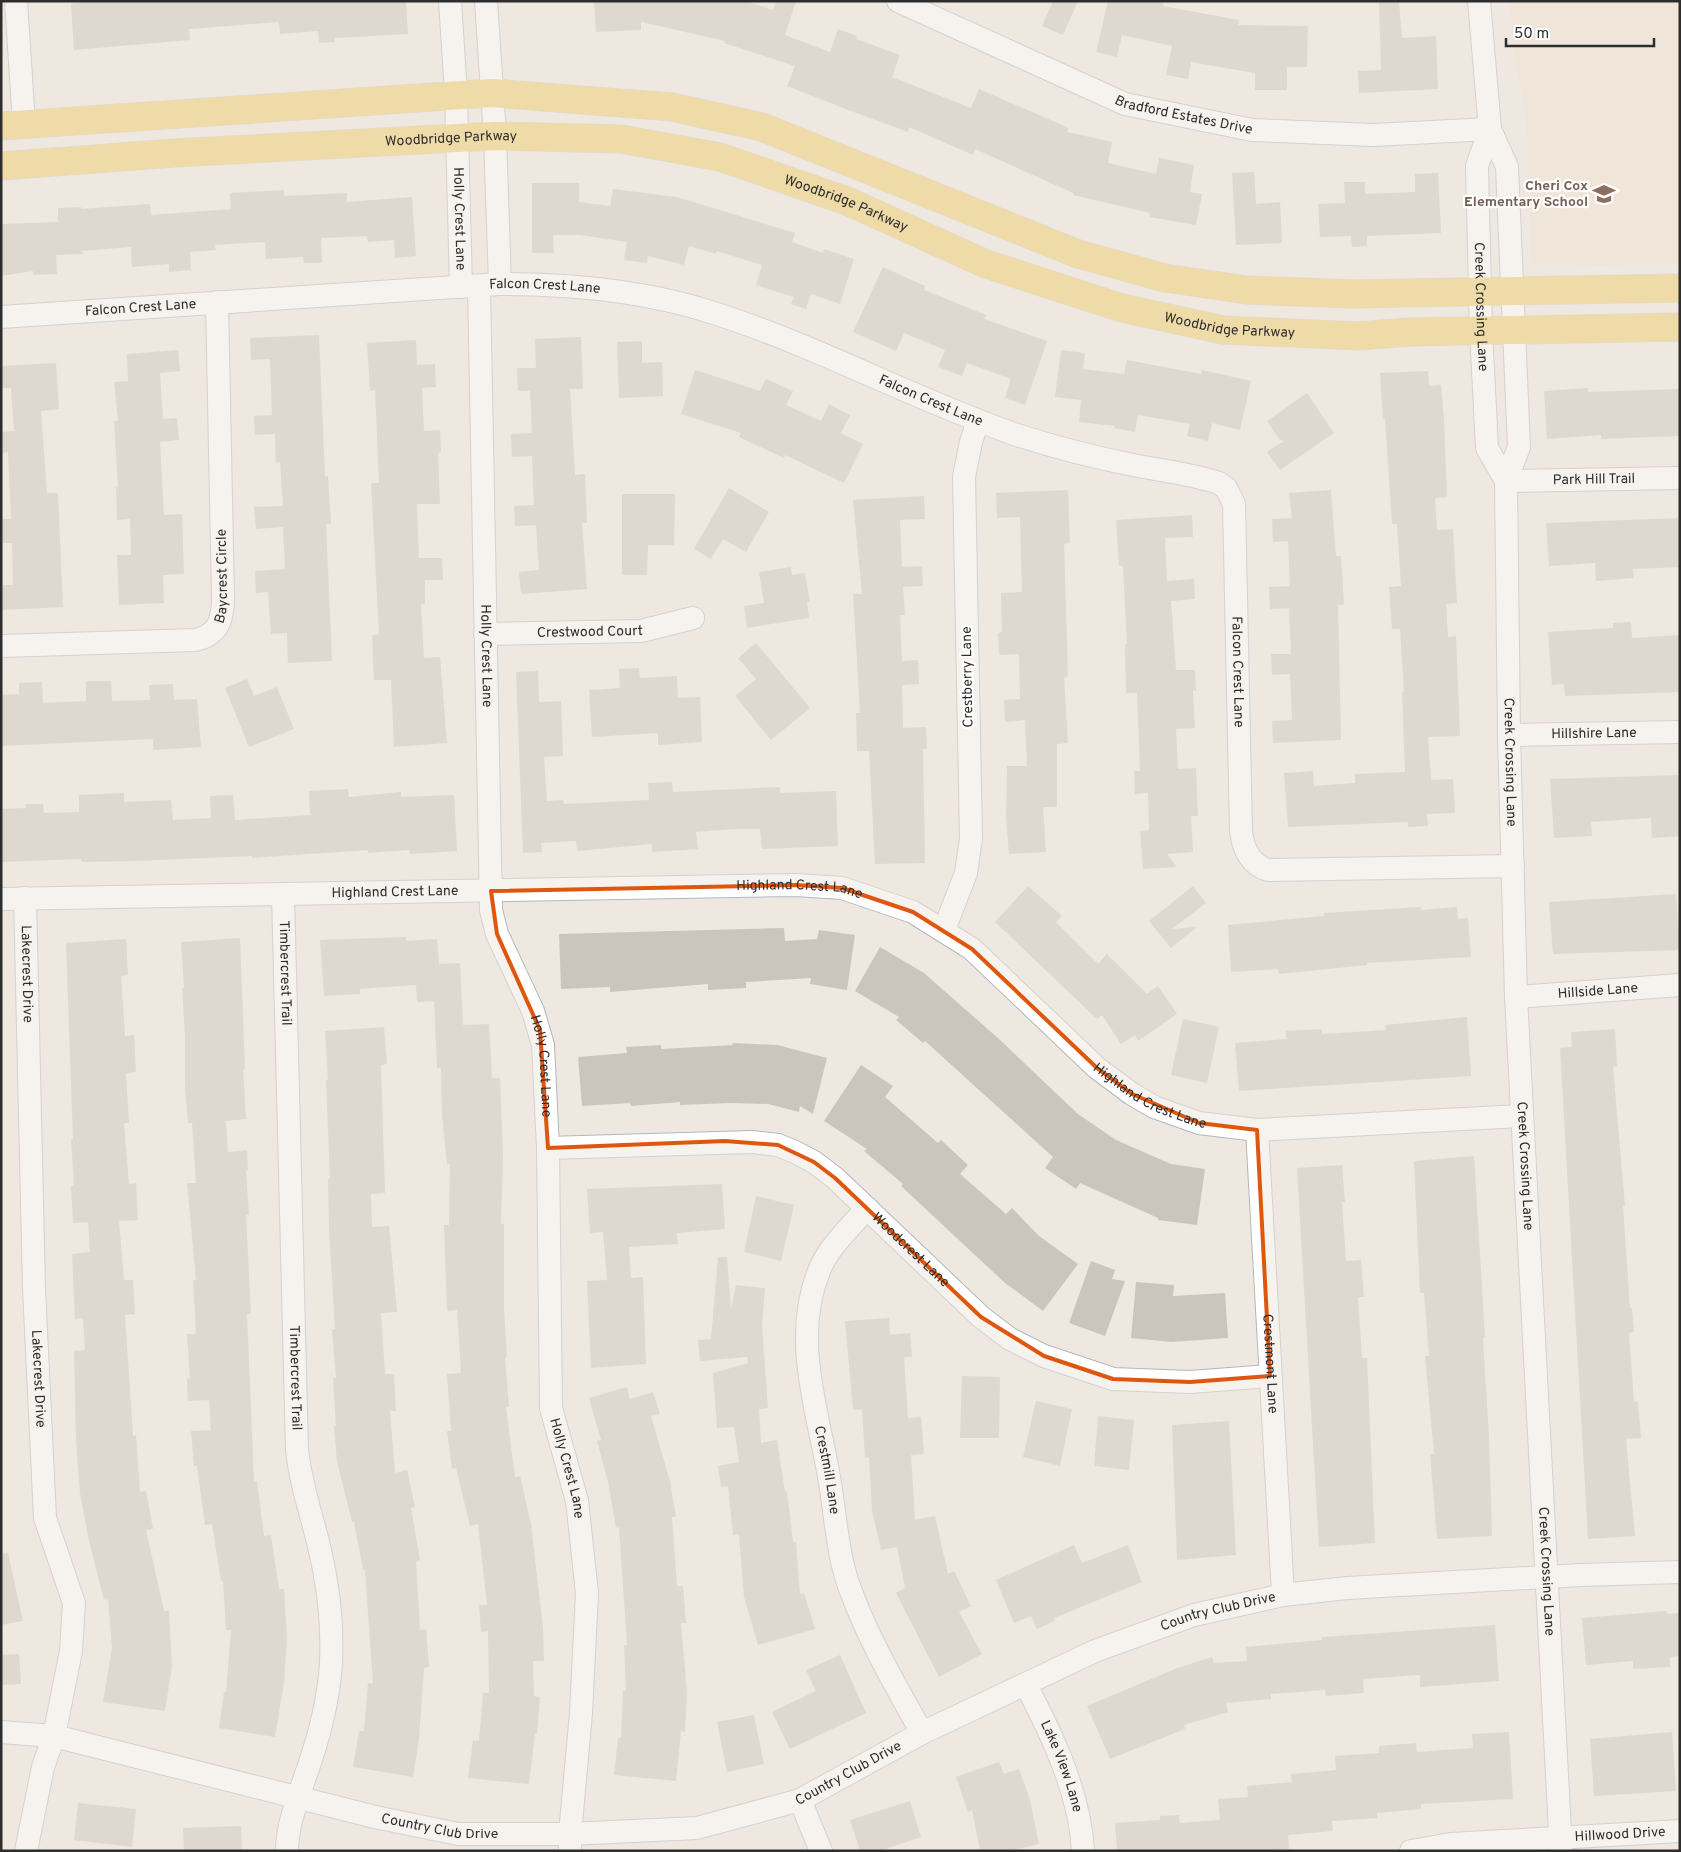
<svg xmlns="http://www.w3.org/2000/svg" width="1681" height="1852" viewBox="0 0 1681 1852" font-family="Overpass,sans-serif">
	<rect width="100%" height="100%" fill="#eee8e0"/>
	<path fill="#efe4d0" d="M1510,1H1680V263L1599,266L1531,263L1527,125L1513,46Z"/>
	<path fill="#cac6be" d="M95,1H406L408,34L335,38V42L319,43L318,31L280,34L279,22L189,29L190,40L74,50L71,4Z
		M594,1H745L773,10L776,1H796L785,35L830,52L838,29L857,36L856,39L900,55L892,77L971,108L979,89L1069,128L1067,132L1112,142L1108,163L1156,174L1159,158L1194,165L1190,192L1202,194L1196,225L1149,217L1150,213L1073,195V193L975,149L973,155L909,127L908,132L851,111L787,86L795,66L724,43L725,41L641,22V30L596,32Z
		M1053,1H1078L1063,35L1042,26Z
		M1108,1H1164L1163,6L1239,20L1238,25L1308,26L1307,67H1287V90H1255V73L1191,62L1188,79L1166,75L1172,46L1122,35L1117,57L1096,52Z
		M1379,1H1399L1402,38L1436,36L1438,89L1359,93L1358,71L1381,70Z
		M1254,172L1256,204L1280,202L1282,243L1236,245L1232,173Z
		M1438,173L1441,233L1367,236V246L1352,247L1351,236L1320,237L1318,204L1345,203L1344,182H1365V194L1415,192V174Z
		M532,183H579V202L610,206L613,189L677,197L795,233L792,242L823,253L824,249L854,259L840,304L811,294L806,309L791,304L794,297L756,285L762,265L717,251L716,254L689,246L684,265L648,256L647,263L624,260L627,242L580,235H553L554,253H532Z
		M284,190V196L347,193V202L412,197L416,256L395,258L394,240L368,242L367,236L321,238L322,263H304L303,257L266,259L265,242L215,245L216,250L190,252L191,270L169,272V264L132,267L131,247L82,251L83,254L56,255L57,274L34,275L33,271L1,276V224L58,222V208L81,207V209L150,204L151,215L231,209L230,193Z
		M883,267L925,286L924,290L986,315L984,319L1047,341L1025,405L1005,398L1011,379L967,363L962,376L938,367L945,350L904,333L896,351L853,332Z
		M319,335L325,477L328,476L331,524H326L332,661L288,663L287,633L271,634L268,592L256,593L255,571L285,569L283,527L256,529L254,507L283,506L280,462L276,463L275,434L255,435L254,416L272,415L270,359L251,360L250,338Z
		M581,337L583,389H570L575,475L585,474L587,523H582L587,589L521,594L519,572L539,570L536,525L515,526L514,506L534,505L532,456L512,457L511,434L532,433L530,391H518L517,368H536L535,339Z
		M416,340L417,365L435,364L436,387L422,388L424,431L440,430L441,452L438,453L440,504H417L419,558H442L443,580H425V604H421L424,658L440,657L447,743L394,747L391,680H374L372,635L379,634L371,483H379L375,390L370,391L367,343Z
		M642,341V363L662,362L663,396L619,398L617,342Z
		M178,350L180,371L160,373L163,419L177,418L179,440L160,442L164,515L182,514L184,574L163,575L164,603L119,605L117,555H131L130,519L117,520L116,487H118L114,421H118L114,382L128,381L127,354Z
		M1061,350L1085,353L1083,369L1124,374L1127,360L1201,374L1202,370L1251,381L1240,430L1212,423L1208,441L1187,436L1190,424L1138,415L1135,432L1114,428L1115,426L1079,422L1081,400L1055,397Z
		M56,363L59,409L41,411L47,493H58L63,607L1,610V585H13L12,543H1V519H11L8,452L1,453V432L14,431L11,388H1V366Z
		M695,370L760,391L766,379L793,391L786,405L821,421L829,404L850,415L841,433L863,444L844,483L785,455L784,458L739,437L741,433L681,414Z
		M1428,371L1429,386L1441,385L1444,420L1447,497L1435,498L1437,530L1453,529L1457,603L1446,604L1448,637L1456,636L1460,736L1428,737L1431,780L1453,779L1455,813L1427,814L1428,826L1408,827V822L1288,827L1284,773L1313,771L1314,786L1355,783V774L1405,772L1402,692H1404L1400,629H1392L1389,587L1401,586L1397,524H1392L1385,419H1383L1380,373Z
		M1588,388V392L1680,389V436L1601,439V435L1547,439L1544,391Z
		M1307,393L1334,433L1280,470L1267,452L1284,441L1280,440L1267,421Z
		M729,488L769,512L746,552L723,539L711,559L694,549Z
		M1068,490L1070,543L1064,544L1068,677L1064,678L1068,743L1057,744V807H1043L1046,852L1009,854L1006,817L1007,766H1027L1025,720L1005,722L1004,700L1020,699L1019,654L999,655L998,633L1002,632L1001,593L1022,592L1020,517L997,518L996,493Z
		M1331,490L1336,556H1341L1344,605H1338L1341,740L1273,743L1272,721L1292,720L1290,674L1272,675L1271,654H1291L1289,608L1270,609L1269,587L1290,586L1288,541L1273,542L1272,519L1292,518L1289,493Z
		M622,494H675L674,545H648L647,575H622Z
		M924,496L925,519L900,520L902,567L922,566L923,586L903,587L905,615H900L902,661L918,660L919,684L902,685L903,728L926,727L927,749H923L925,863L875,864L869,751H857L856,713H860L853,594H862L853,500Z
		M1192,515L1193,537L1165,538L1167,581L1194,579L1195,599L1171,601L1176,670H1195L1196,691H1193L1195,728L1176,729L1178,769L1196,768L1198,816H1191L1193,852L1167,854L1177,867L1143,869L1140,831L1149,830L1148,793L1135,794L1134,771H1140L1137,693H1126L1125,644H1127L1123,566H1119L1116,520Z
		M1680,518V567L1633,569L1634,578L1596,581L1595,563L1549,566L1546,523Z
		M791,567L792,575L805,573L810,602H807L809,618L747,628L744,606L764,603L759,572Z
		M1631,622L1632,638L1680,635V692L1565,696L1564,684L1552,685L1548,632L1613,628V623Z
		M756,643L810,708L771,740L735,696L756,679L738,658Z
		M639,668L640,678L677,676L678,698L700,697L702,742L658,745V733L592,737L589,690L620,688L619,669Z
		M538,671L539,702L561,701L563,756L544,757L547,801L563,800L564,804L649,800L648,783L672,782L673,792L780,787V793L836,791L838,846L762,849L760,829H737L696,832L698,849L652,852V844L577,851L576,841L541,843L542,852L523,853L516,672Z
		M247,679L254,696L277,687L294,729L249,747L225,688Z
		M86,681H111L112,701L150,700L149,685L173,684L174,700L197,699L201,747L153,750V739L1,746V695L19,694V683L42,682L43,703L86,701Z
		M1680,775V836L1652,838L1651,818L1591,822L1592,836L1554,838L1550,779Z
		M348,789L349,797L401,792V797L454,795L457,851L410,854L409,850L368,853V850L252,858V856L136,861L82,862L81,859L1,862V809L26,808L25,804H43L44,813L79,812V795L124,793V802L171,800L173,820L211,818L210,796L233,795L235,820L310,815L309,791Z
		M1028,886L1062,916L1056,922L1098,964L1107,954L1147,994L1158,986L1177,1014L1138,1041L1135,1035L1121,1044L1102,1015L1097,1019L995,922Z
		M1193,886L1206,903L1172,929L1197,927L1171,948L1149,921Z
		M1676,894L1680,950L1553,954L1549,902Z
		M1421,907V910L1457,907L1458,919L1468,918L1471,957L1367,963V965L1279,974L1278,969L1231,972L1228,925L1324,916V913Z
		M784,928L785,941L817,939L819,930L855,935L847,990L810,984L811,978L746,982V988L708,990V984L610,992V987L561,989L559,934Z
		M406,937V941L437,939L439,964L460,963L463,1025L489,1024L492,1078H500L503,1155L501,1224H504V1308L507,1357H505L509,1407H506L515,1477L520,1476L531,1524L543,1628L544,1661H533L534,1696L540,1697L537,1734H535L529,1784L468,1778L473,1740L479,1741L483,1693H489L488,1631L481,1632L479,1605H487L478,1524L470,1526L456,1468L452,1469L447,1431H451L447,1374L461,1373L457,1310L447,1311L444,1225H449L450,1164H447L442,1115L441,1068H437L434,1001L417,1002L416,985L360,989V994L324,996L320,940Z
		M240,938L245,1069H243L246,1119L226,1121L228,1152L247,1150L248,1171H246L249,1215H246L251,1314H247L254,1481H257L264,1536L271,1535L279,1589H284L287,1638L284,1683L275,1737L219,1728L224,1692H226L231,1630H226L223,1581H221L212,1524L205,1525L197,1466H194L191,1431L211,1430L209,1400L188,1401L187,1379L190,1378L187,1334H196L193,1280H196L187,1183H196L192,1123H188L185,1086V1036L182,988H184L181,942Z
		M126,939L128,975L121,976L125,1036L134,1035L136,1072L126,1073L129,1123H124L129,1184L136,1183L138,1220L119,1221L124,1280H133L135,1314L125,1315L133,1436L136,1435L140,1492L146,1491L153,1529L146,1530L164,1611H169L172,1666L165,1711L103,1702L112,1648L108,1599L104,1600L89,1541L80,1493L76,1440L74,1351L85,1350L83,1318L75,1319L72,1254L90,1252L88,1222L73,1223L71,1186H74L71,1139H73L66,943Z
		M880,947L924,973L999,1039L1078,1114L1116,1140L1171,1164L1205,1169L1197,1225L1158,1220V1218L1080,1183L1076,1189L1045,1168L1053,1157L925,1041L923,1043L896,1020L899,1017L855,991Z
		M1467,1017L1471,1076L1239,1091L1235,1043L1286,1039V1031L1322,1029V1034L1386,1030L1385,1025Z
		M1183,1019L1219,1027L1207,1083L1171,1075Z
		M384,1027L387,1064L381,1065L385,1193L371,1194L372,1227L389,1226L397,1312L381,1313L385,1374H394L396,1411H390L395,1473L407,1470L415,1507L411,1508L420,1560L416,1561L420,1630L426,1629L429,1667L424,1668L419,1739L413,1777L353,1767L359,1731H364L368,1683L373,1684L365,1570H363L354,1522H352L337,1462L334,1426H336L333,1378H336L332,1329H335L329,1230L328,1179H330L326,1080H328L325,1031Z
		M1615,1029L1617,1066L1613,1067L1625,1206H1623L1630,1308H1632L1634,1332L1629,1333L1634,1402L1638,1401L1641,1438L1626,1439L1635,1536L1588,1539L1560,1048L1572,1047L1571,1032Z
		M733,1043L777,1045L827,1058L813,1114L800,1106L799,1112L768,1104L731,1103L680,1105V1102L631,1106L630,1103L582,1106L578,1057L627,1053L626,1047L661,1045V1049L732,1045Z
		M861,1065L893,1086L885,1097L938,1143L941,1140L968,1165L960,1174L1006,1214L1012,1208L1039,1236L1078,1264L1043,1311L1005,1283L901,1186L903,1184L864,1151L867,1149L824,1121Z
		M1474,1156L1485,1337L1483,1338L1489,1438L1492,1536L1437,1539L1430,1454H1434L1425,1356H1429L1424,1293H1420L1414,1161Z
		M1342,1165L1345,1202H1342L1346,1261L1361,1260L1364,1297H1358L1362,1358H1367L1375,1543L1319,1547L1297,1168Z
		M722,1184L725,1229L677,1233L678,1244L629,1247L631,1278L643,1277L646,1364L591,1368L587,1281L607,1280L603,1232L590,1233L587,1189Z
		M756,1196L794,1205L781,1261L744,1252Z
		M718,1257H727L731,1308L736,1285L765,1288L762,1326L768,1408L759,1409L761,1443L777,1440L785,1492L787,1491L793,1542H796L800,1594L804,1593L815,1629L758,1645L744,1597L739,1534L733,1535L728,1486L721,1487L718,1466L739,1462L734,1427L717,1428L713,1373L748,1363L747,1357L700,1361L698,1340L711,1339Z
		M1091,1261L1115,1270L1112,1279L1125,1281L1105,1336L1069,1323Z
		M1136,1282L1174,1285L1173,1296L1225,1293L1228,1338L1171,1342L1131,1338Z
		M889,1318L890,1335L910,1333L912,1357H904L908,1418L921,1417L924,1454L911,1455L915,1520L935,1516L948,1574L954,1571L971,1606L959,1612L982,1654L939,1677L896,1593L905,1588L897,1547L881,1550L872,1510L869,1457L865,1458L862,1409L853,1410L845,1321Z
		M962,1376L1000,1377L999,1438H960Z
		M627,1387L630,1399L653,1392L660,1414L651,1416L670,1481L676,1517H672L677,1586H683L686,1623H681L687,1693L685,1732L681,1731L676,1781L614,1775L618,1738H621L623,1690L626,1691L624,1645H627L619,1527L616,1528L608,1482L597,1441L601,1440L589,1398Z
		M1036,1401L1072,1409L1060,1466L1023,1457Z
		M1098,1416L1134,1420L1129,1470L1094,1466Z
		M1229,1421L1236,1555L1177,1560L1172,1425Z
		M1074,1545L1082,1563L1128,1545L1142,1582L1054,1618L1055,1621L1037,1629L1031,1616L1014,1623L996,1580Z
		M8,1553L23,1621L1,1625V1554Z
		M1667,1611V1614L1680,1613V1656L1670,1657V1667L1633,1669V1661L1586,1665L1582,1618Z
		M1495,1625L1499,1681L1420,1687V1675L1363,1679L1364,1693L1326,1696L1325,1690L1271,1694V1699L1226,1703L1228,1712L1184,1725L1185,1729L1110,1759L1087,1706L1175,1669L1212,1657L1214,1663L1247,1661L1246,1647L1322,1640V1637Z
		M19,1654L21,1684L1,1685V1655Z
		M840,1655L866,1713L790,1749L772,1712L816,1691L806,1670Z
		M754,1715L764,1764L727,1772L717,1722Z
		M1509,1732L1513,1799L1421,1804V1809L1377,1813V1818L1332,1821L1333,1831L1288,1835L1289,1849L1258,1851H1117L1115,1823L1160,1820V1816L1179,1815L1180,1823L1220,1820L1218,1799L1248,1797L1247,1786L1292,1782L1291,1774L1336,1770L1335,1756L1379,1753V1746L1416,1743L1417,1752L1473,1748L1472,1734Z
		M1672,1732L1676,1791L1594,1796L1590,1739Z
		M999,1762L1004,1774L1019,1769L1030,1800L1039,1844L1008,1851H980L972,1810L968,1812L956,1777Z
		M910,1801L921,1837L880,1851H860L850,1820Z
		M78,1803L136,1809L132,1847L74,1840Z
		M241,1826L242,1851H184L183,1828Z"/>
	<g fill="none" stroke-linecap="round" stroke-linejoin="round">
		<defs>
			<g id="minor">
				<path d="M16,1L24,123"/>
				<path id="s1" d="M450,1L456,94L461,287"/>
				<path d="M486,1L495,136L500,284"/>
				<path id="s2" d="M898,1L1125,104L1252,130L1373,135L1490,129"/>
				<path id="s3" d="M1479,1L1490,129L1507,167L1519,447L1506,481L1509,735L1516,997L1561,1851"/>
				<path id="s4" d="M1490,129L1477,166L1481,331L1487,448L1506,481"/>
				<path id="s5" d="M479,286L491,910L497,934L533,1011L543,1045L548,1148L551,1408L577,1501L587,1593L581,1713L570,1834V1851"/>
				<path id="s6" d="M1,317L500,284C573,284 650,291 720,315C821,348 916,400 1017,435C1057,448 1097,458 1138,466C1165,471 1193,474 1219,483L1226,488L1234,504L1241,831C1243,849 1251,865 1268,870L1513,866"/>
				<path id="s7" d="M1506,481L1680,478"/>
				<path id="s8" d="M485,634L641,631L693,618"/>
				<path id="s9" d="M1,646L195,640C219,635 223,619 223,597L217,302"/>
				<path id="s10" d="M1509,735L1680,732"/>
				<path id="s11" d="M283,894L297,1449C300,1481 310,1510 318,1542C328,1582 333,1621 331,1662C329,1700 318,1741 305,1777C297,1802 287,1825 287,1851"/>
				<path id="s12" d="M25,898L34,1289L45,1518L74,1603L71,1651L54,1736L43,1767L26,1851"/>
				<path id="s13" d="M1,899L796,885L842,888L913,912L972,949L1097,1068L1132,1094L1154,1107L1199,1123L1257,1130L1520,1116"/>
				<path d="M944,930L966,873L971,838L964,477L971,442L978,421"/>
				<path id="s14" d="M1516,997L1680,985"/>
				<path id="s15" d="M1257,1130L1283,1595"/>
				<path id="s16" d="M548,1148L752,1142L778,1145L795,1152L814,1162L835,1178L981,1317L1010,1339L1044,1356L1113,1379L1190,1382L1270,1376"/>
				<path id="s17" d="M867,1208C850,1228 828,1247 819,1271C791,1340 819,1414 830,1483C836,1520 838,1560 852,1594C870,1642 897,1688 922,1733"/>
				<path id="s18" d="M1026,1685C1052,1735 1080,1793 1083,1851"/>
				<path id="s19" d="M1,1732L54,1736L375,1817L458,1834H570L697,1828L800,1800L922,1733L1095,1651L1194,1615L1283,1595L1347,1588L1581,1575L1680,1572"/>
				<path d="M800,1800L821,1851"/>
				<path id="s20" d="M1411,1851L1451,1844L1680,1831"/>
			</g>
			<g id="major">
				<path d="M1,126L492,93L672,107L762,127L1078,254L1165,278L1247,290L1353,294L1680,288"/>
				<path id="s21" d="M1,166L174,153L495,136L621,139L720,157L847,201L986,264L1122,308L1223,330L1359,336L1409,332L1680,327"/>
			</g>
		</defs>
		<use href="#minor" stroke="#b3b6c0" stroke-width="24"/>
		<use href="#major" stroke="#c8c8c8" stroke-width="29"/>
		<use href="#minor" stroke="#fff" stroke-width="22"/>
		<use href="#major" stroke="#f0cc63" stroke-width="28"/>
	</g>
	<path d="M0 0H1681V1852H0ZM796,885L842,888L913,912L972,949L1097,1068L1132,1094L1199,1123L1257,1130L1270,1376L1190,1382L1113,1379L1044,1356L981,1317L835,1178L814,1162L778,1145L725,1141L548,1148L540,1030L497,934L491,891Z" fill="#eee8e0" fill-opacity=".55" fill-rule="evenodd"/>
	<path fill="none" stroke="#df570e" stroke-width="4" stroke-linejoin="round" d="M796,885L842,888L913,912L972,949L1097,1068L1132,1094L1199,1123L1257,1130L1270,1376L1190,1382L1113,1379L1044,1356L981,1317L835,1178L814,1162L778,1145L725,1141L548,1148L540,1030L497,934L491,891Z"/>
	<defs>
		<symbol id="school-bare" viewBox="-9 -9 18 18"><path d="M0-5L7-2L0 1L-7-2ZM-4 1L0 2.5L4 1V4Q0 6-4 4Z" fill="#8d6e63" stroke="#fff" stroke-width="2.5" paint-order="stroke"/></symbol>
	</defs>
	<g fill-rule="evenodd">
		<use href="#school-bare" x="1588" y="178" width="32" height="32"/>
	</g>
	<g text-anchor="middle" dominant-baseline="central" stroke-width="4.5" stroke-linejoin="round" paint-order="stroke">
		<g font-size="14" fill="#2d2d2d" stroke="#fff">
			<text stroke="none"><textPath href="#s2" startOffset="309">Bradford Estates Drive</textPath></text>
			<text stroke="none"><textPath href="#s21" startOffset="451">Woodbridge Parkway</textPath></text>
			<text stroke="none"><textPath href="#s21" startOffset="856">Woodbridge Parkway</textPath></text>
			<text stroke="none"><textPath href="#s1" startOffset="218">Holly Crest Lane</textPath></text>
			<text stroke="none"><textPath href="#s6" startOffset="545">Falcon Crest Lane</textPath></text>
			<text stroke="none"><textPath href="#s6" startOffset="140">Falcon Crest Lane</textPath></text>
			<text stroke="none"><textPath href="#s4" startOffset="180">Creek Crossing Lane</textPath></text>
			<text stroke="none"><textPath href="#s21" startOffset="1261">Woodbridge Parkway</textPath></text>
			<text stroke="none"><textPath href="#s6" startOffset="951">Falcon Crest Lane</textPath></text>
			<text stroke="none"><textPath href="#s7" startOffset="88">Park Hill Trail</textPath></text>
			<text stroke="none"><textPath href="#s9" startOffset="272">Baycrest Circle</textPath></text>
			<text stroke="none"><textPath href="#s8" startOffset="105">Crestwood Court</textPath></text>
			<text stroke="none"><textPath href="#s5" startOffset="370">Holly Crest Lane</textPath></text>
			<text stroke="none"><textPath href="#s6" startOffset="1446">Falcon Crest Lane</textPath></text>
			<text transform="translate(968 677) rotate(-91)">Crestberry Lane</text>
			<text stroke="none"><textPath href="#s10" startOffset="85">Hillshire Lane</textPath></text>
			<text stroke="none"><textPath href="#s3" startOffset="768">Creek Crossing Lane</textPath></text>
			<text stroke="none"><textPath href="#s13" startOffset="799">Highland Crest Lane</textPath></text>
			<text stroke="none"><textPath href="#s13" startOffset="394">Highland Crest Lane</textPath></text>
			<text stroke="none"><textPath href="#s11" startOffset="79">Timbercrest Trail</textPath></text>
			<text stroke="none"><textPath href="#s12" startOffset="76">Lakecrest Drive</textPath></text>
			<text stroke="none"><textPath href="#s14" startOffset="82">Hillside Lane</textPath></text>
			<text stroke="none"><textPath href="#s5" startOffset="790">Holly Crest Lane</textPath></text>
			<text stroke="none"><textPath href="#s13" startOffset="1219">Highland Crest Lane</textPath></text>
			<text stroke="none"><textPath href="#s3" startOffset="1172">Creek Crossing Lane</textPath></text>
			<text stroke="none"><textPath href="#s16" startOffset="401">Woodcrest Lane</textPath></text>
			<text stroke="none"><textPath href="#s15" startOffset="234">Crestmont Lane</textPath></text>
			<text stroke="none"><textPath href="#s11" startOffset="484">Timbercrest Trail</textPath></text>
			<text stroke="none"><textPath href="#s12" startOffset="481">Lakecrest Drive</textPath></text>
			<text stroke="none"><textPath href="#s5" startOffset="1195">Holly Crest Lane</textPath></text>
			<text stroke="none"><textPath href="#s17" startOffset="282">Crestmill Lane</textPath></text>
			<text stroke="none"><textPath href="#s3" startOffset="1578">Creek Crossing Lane</textPath></text>
			<text stroke="none"><textPath href="#s19" startOffset="1275">Country Club Drive</textPath></text>
			<text stroke="none"><textPath href="#s18" startOffset="89">Lake View Lane</textPath></text>
			<text stroke="none"><textPath href="#s19" startOffset="870">Country Club Drive</textPath></text>
			<text stroke="none"><textPath href="#s19" startOffset="450">Country Club Drive</textPath></text>
			<text stroke="none"><textPath href="#s20" startOffset="210">Hillwood Drive</textPath></text>
		</g>
		<g font-size="14" font-weight="bold" fill="#785e54" stroke="#fff" text-anchor="end">
			<text x="1588" y="186">Cheri Cox<tspan x="1588" dy="16">Elementary School</tspan></text>
		</g>
	</g>
	<rect width="1681" height="1852" fill="none" stroke="#2d2d2d" stroke-width="5"/>
	<path d="M1506 38v8h148v-8" fill="none" stroke="#2d2d2d" stroke-width="2.5"/>
	<text x="1514" y="38" font-size="15" fill="#2d2d2d" stroke="#ffffff" stroke-width="4" paint-order="stroke">50 m</text>
</svg>
